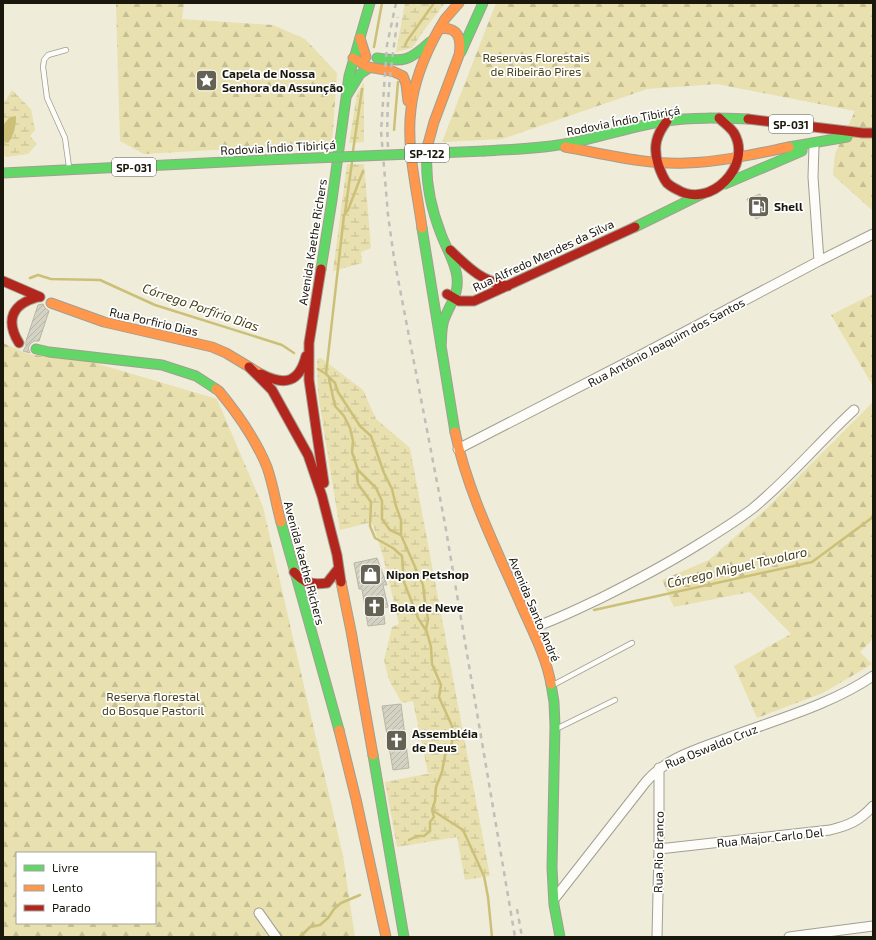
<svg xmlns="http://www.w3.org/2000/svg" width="876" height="940" viewBox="0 0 876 940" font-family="'Exo 2',sans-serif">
	<defs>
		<pattern id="forest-firs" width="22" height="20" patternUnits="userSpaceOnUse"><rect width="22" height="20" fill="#e8e0ae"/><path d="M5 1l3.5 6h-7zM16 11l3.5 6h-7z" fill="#c6bf94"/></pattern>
		<pattern id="wetland-marsh" width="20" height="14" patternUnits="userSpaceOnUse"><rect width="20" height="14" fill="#e8e0ae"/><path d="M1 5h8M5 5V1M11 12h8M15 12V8" fill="none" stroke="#c6bf94"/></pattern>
		<pattern id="building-hatch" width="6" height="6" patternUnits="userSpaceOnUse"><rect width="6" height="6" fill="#d4d2c3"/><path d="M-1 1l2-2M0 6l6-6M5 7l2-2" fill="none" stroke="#b5b4a6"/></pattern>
	</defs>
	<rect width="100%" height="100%" fill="#efecd9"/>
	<path fill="url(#forest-firs)" fill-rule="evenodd" d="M116,3H184L182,19L273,25L305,39L337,73L332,143L144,154L120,141Z
		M496,3H873V211L833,175L835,154L855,111L717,84L647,89L502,139L442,142Z
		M873,294V386L831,315Z
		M3,343L28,354L95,363L217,399L263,507L343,856L355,937H3ZM17,853H155V923H17Z
		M873,402V639L860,652L872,664L823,693L757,718L734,666L791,634L750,592L674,607L662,580L709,560L764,511Z"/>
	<path fill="url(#wetland-marsh)" d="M405,3H445L424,30L412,48L396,52Z
		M364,82V142L349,143L357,94Z
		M12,90L31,109L35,130L30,136L37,144L28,154L7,157L3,154V105Z
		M347,164H364L371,248L361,252L362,263L333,271Z
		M321,358L363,390L376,419L410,448L490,876L465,880L457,837L397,847L385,782L442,771L428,773L413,701L402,703L389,680L384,660L392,627L399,624L383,556L372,522L340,530L318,394L317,359Z"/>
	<path fill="#ccc078" d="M16,116C16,127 14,135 8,143L3,141V125L10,117Z"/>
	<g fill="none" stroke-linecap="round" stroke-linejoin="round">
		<path stroke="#ccc078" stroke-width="2.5" d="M405,46L407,41L434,3
			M374,47L382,3
			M394,130L398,82
			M353,151L362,89
			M363,171L348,210L344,215L326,374L335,383L338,392L360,426L371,436L384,473L392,489L396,506L401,520V535L423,585L425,602L428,619L426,629L431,647L432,664L441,685L439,697L452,726V743L445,755L442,772L436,787L435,801L432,810L434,817L430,822V831L424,836H417L409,840
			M345,213L352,162
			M30,278L38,275L51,279L100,280L155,305L282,345L294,353
			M318,369L326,374
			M329,379L335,406L344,416L350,428L353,441L352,452L358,470L376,488L382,501V519L390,530L401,535
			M358,470L357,475L358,484L371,502L370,526L375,538L393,548L402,556L404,582L418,618L425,629
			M594,610L812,562L873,517
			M432,810L463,830L484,876L488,897L492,937
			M300,937L310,927L320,925L328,918L334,909L341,903L360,895"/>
	</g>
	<path fill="url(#building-hatch)" stroke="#b8b6a7" d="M760,194L769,213L756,219L747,199Z
		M43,304L45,308L49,311L39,341H34L30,344L28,348L30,353L23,351L26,346V341L38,305Z
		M377,558L387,585H383L388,607L383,608L385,624L368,626L362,589H359L354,563Z
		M401,704L409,768L393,770L382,706Z"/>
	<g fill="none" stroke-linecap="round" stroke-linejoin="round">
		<defs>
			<path id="lane" d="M66,50L48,55L44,60L43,67L47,98L65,138L69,167
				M555,684L632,643
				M558,728L615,700"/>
			<path id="street" d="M814,146L813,177L819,261
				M458,449L641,355L819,261L873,234
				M532,628C556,620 578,609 601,598C635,581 667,564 699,544C717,533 735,522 752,509C789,479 819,442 854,410
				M659,849L830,830C850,825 859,821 873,806
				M555,898L645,783C666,757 699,749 730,737C778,719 830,705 873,676
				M259,913L276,937
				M657,937L659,849V768
				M789,937L873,926"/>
			<path id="fast" d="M461,52L483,3
				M377,58C405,62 409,61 430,42
				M346,97L360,74L369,68
				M428,144C424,174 430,206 441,234C446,248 455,261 457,277C459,296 450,303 444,320C441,328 442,338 441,347
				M789,147L847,137
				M485,151C513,149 542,149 570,143C602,137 633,126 665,121C693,117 720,118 748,119
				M3,173L265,160
				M725,184L802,151
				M635,227L702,194
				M422,228L455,432
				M321,269L332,200L349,76L370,3
				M36,349L49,352L162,365L196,376L216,389
				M281,522L339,730
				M551,684L554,702L555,726L552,868L554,905L560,937
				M373,755L404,937"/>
			<path id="slow" d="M439,29L445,19L459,3
				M360,38L366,57
				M353,58L368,67L392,71L403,76L406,84L408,101
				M565,147C605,154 646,165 686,163C721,162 755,154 789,147
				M422,228C417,190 406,148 411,109C414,81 425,54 439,29C458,26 462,38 459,55L434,122L428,144
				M51,303L104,322L212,347L226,353L261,374
				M216,389L219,391C238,414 256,440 267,467C273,484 276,504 281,522
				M455,432C468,493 496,548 521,605C532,630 546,656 551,684
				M341,582L351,631L373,755
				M339,730L356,799L386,937"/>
			<path id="jam" d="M748,119L863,133H873
				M667,121C656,135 653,147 658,164C660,170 663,178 667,183C670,186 674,188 678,190C710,209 753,166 734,133C731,128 724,123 719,118
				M450,250C469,268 481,281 508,286
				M321,269L309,343V380L324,483
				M3,281L40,297
				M447,294L459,301H474L635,227
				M19,343C5,320 12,304 38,297
				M249,367L272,390L308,455L322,496L337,555L341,582
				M261,374C285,386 299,383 306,356
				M294,572C304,583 312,585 327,583L338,569"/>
		</defs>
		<use href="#lane" stroke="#a19f91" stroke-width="6"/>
		<use href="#street" stroke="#a19f91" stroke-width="11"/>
		<use href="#fast" stroke="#a19f91" stroke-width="11"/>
		<use href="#slow" stroke="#a19f91" stroke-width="11"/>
		<use href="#jam" stroke="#a19f91" stroke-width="11"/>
		<use href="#lane" stroke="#fdfcf9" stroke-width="4.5"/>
		<use href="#street" stroke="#fdfcf9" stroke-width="9"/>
		<use href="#fast" stroke="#63d668" stroke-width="9"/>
		<use href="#slow" stroke="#ff974d" stroke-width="9"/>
		<use href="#jam" stroke="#b3261e" stroke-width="9"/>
		<path stroke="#bfbeba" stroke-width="2.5" stroke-dasharray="5 5" stroke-linecap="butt" d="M396,3L387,45L381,131L388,215L394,258L445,524L515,937
			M388,147C385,104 392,59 398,17
			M517,909L522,937"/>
		<defs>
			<path id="fast-bridge" d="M265,160L485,151"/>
		</defs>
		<use href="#fast-bridge" stroke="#a19f91" stroke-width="11" stroke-linecap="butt"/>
		<use href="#fast-bridge" stroke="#63d668" stroke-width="9"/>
	</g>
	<defs>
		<symbol id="sight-square" viewBox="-11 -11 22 22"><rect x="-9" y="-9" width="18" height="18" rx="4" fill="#656254" stroke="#fff"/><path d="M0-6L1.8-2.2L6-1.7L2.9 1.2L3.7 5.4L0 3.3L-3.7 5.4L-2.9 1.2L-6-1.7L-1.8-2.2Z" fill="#fff"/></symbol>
		<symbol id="fuel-square" viewBox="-11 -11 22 22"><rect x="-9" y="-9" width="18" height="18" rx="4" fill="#656254" stroke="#fff"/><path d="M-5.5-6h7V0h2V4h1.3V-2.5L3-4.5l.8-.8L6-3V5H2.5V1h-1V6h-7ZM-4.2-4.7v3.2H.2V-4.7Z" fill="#fff"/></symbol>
		<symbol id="shop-square" viewBox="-11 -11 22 22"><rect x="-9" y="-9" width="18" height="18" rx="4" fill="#656254" stroke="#fff"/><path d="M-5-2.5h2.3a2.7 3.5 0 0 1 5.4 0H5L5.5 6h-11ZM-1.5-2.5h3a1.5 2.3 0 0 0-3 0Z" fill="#fff"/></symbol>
		<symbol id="church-square" viewBox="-11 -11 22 22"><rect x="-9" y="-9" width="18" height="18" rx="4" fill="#656254" stroke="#fff"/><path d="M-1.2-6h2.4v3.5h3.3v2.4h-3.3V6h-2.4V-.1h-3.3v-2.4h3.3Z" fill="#fff"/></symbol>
	</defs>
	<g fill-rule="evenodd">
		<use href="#sight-square" x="194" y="68" width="25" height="25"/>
		<use href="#fuel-square" x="746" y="194" width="25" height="25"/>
		<use href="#shop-square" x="358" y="562" width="25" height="25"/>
		<use href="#church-square" x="362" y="594" width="25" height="25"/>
		<use href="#church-square" x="384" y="728" width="25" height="25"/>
	</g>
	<g text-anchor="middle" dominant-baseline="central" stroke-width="3.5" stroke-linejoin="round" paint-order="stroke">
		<g fill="#fff" stroke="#5f5d55" stroke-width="1">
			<rect x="769" y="115" width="44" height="18" rx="3"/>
			<rect x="405" y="144" width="44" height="18" rx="3"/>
			<rect x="112" y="158" width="44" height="18" rx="3"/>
		</g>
		<g font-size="11" font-weight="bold" fill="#1a180c">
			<text x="791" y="124">SP-031</text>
			<text x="427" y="153">SP-122</text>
			<text x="134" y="167">SP-031</text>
		</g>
		<g font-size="12" fill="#484119" stroke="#fff">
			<text x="536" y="57">Reservas Florestais<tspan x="536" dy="14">de Ribeirão Pires</tspan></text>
			<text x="153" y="696">Reserva florestal<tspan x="153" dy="14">do Bosque Pastoril</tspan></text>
		</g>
		<g font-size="12" font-weight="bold" fill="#1a180c" stroke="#fff" text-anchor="start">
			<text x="222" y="73">Capela de Nossa<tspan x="222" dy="14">Senhora da Assunção</tspan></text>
			<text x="774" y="206">Shell</text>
			<text x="386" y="574">Nipon Petshop</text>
			<text x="390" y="607">Bola de Neve</text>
			<text x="412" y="733">Assembléia<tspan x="412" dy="14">de Deus</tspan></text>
		</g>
		<g font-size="12" fill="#1a180c" stroke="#fff">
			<text transform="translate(623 120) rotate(-11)">Rodovia Índio Tibiriçá</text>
			<text transform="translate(278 147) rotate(-3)">Rodovia Índio Tibiriçá</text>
			<text transform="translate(312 242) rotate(-81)">Avenida Kaethe Richers</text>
			<text transform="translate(543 255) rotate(-25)">Rua Alfredo Mendes da Silva</text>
			<text transform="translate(154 321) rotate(13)">Rua Porfirio Dias</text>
			<text transform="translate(666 342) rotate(-28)">Rua Antônio Joaquim dos Santos</text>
			<text transform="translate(305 563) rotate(75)">Avenida Kaethe Richers</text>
			<text transform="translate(535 609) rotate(67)">Avenida Santo André</text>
			<text transform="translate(711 746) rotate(-22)">Rua Oswaldo Cruz</text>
			<text transform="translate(770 837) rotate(-6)">Rua Major Carlo Del</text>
			<text transform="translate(658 852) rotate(-89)">Rua Rio Branco</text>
		</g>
		<g font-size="13" font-style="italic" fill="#474018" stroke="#fff">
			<text transform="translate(201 307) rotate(19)">Córrego Porfírio Dias</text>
			<text transform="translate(737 567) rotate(-13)">Córrego Miguel Tavolaro</text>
		</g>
	</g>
	<rect width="876" height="940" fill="none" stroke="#1a180c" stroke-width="8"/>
	<rect x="16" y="852" width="140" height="72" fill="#ffffff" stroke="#a3a39e"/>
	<rect x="24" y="865" width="20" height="6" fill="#63d668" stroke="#a3a39e"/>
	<text x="52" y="872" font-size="12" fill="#1a180c">Livre</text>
	<rect x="24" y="885" width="20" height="6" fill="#ff974d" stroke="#a3a39e"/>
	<text x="52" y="892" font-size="12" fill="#1a180c">Lento</text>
	<rect x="24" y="905" width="20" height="6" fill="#b3261e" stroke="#a3a39e"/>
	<text x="52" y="912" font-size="12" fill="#1a180c">Parado</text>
</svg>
